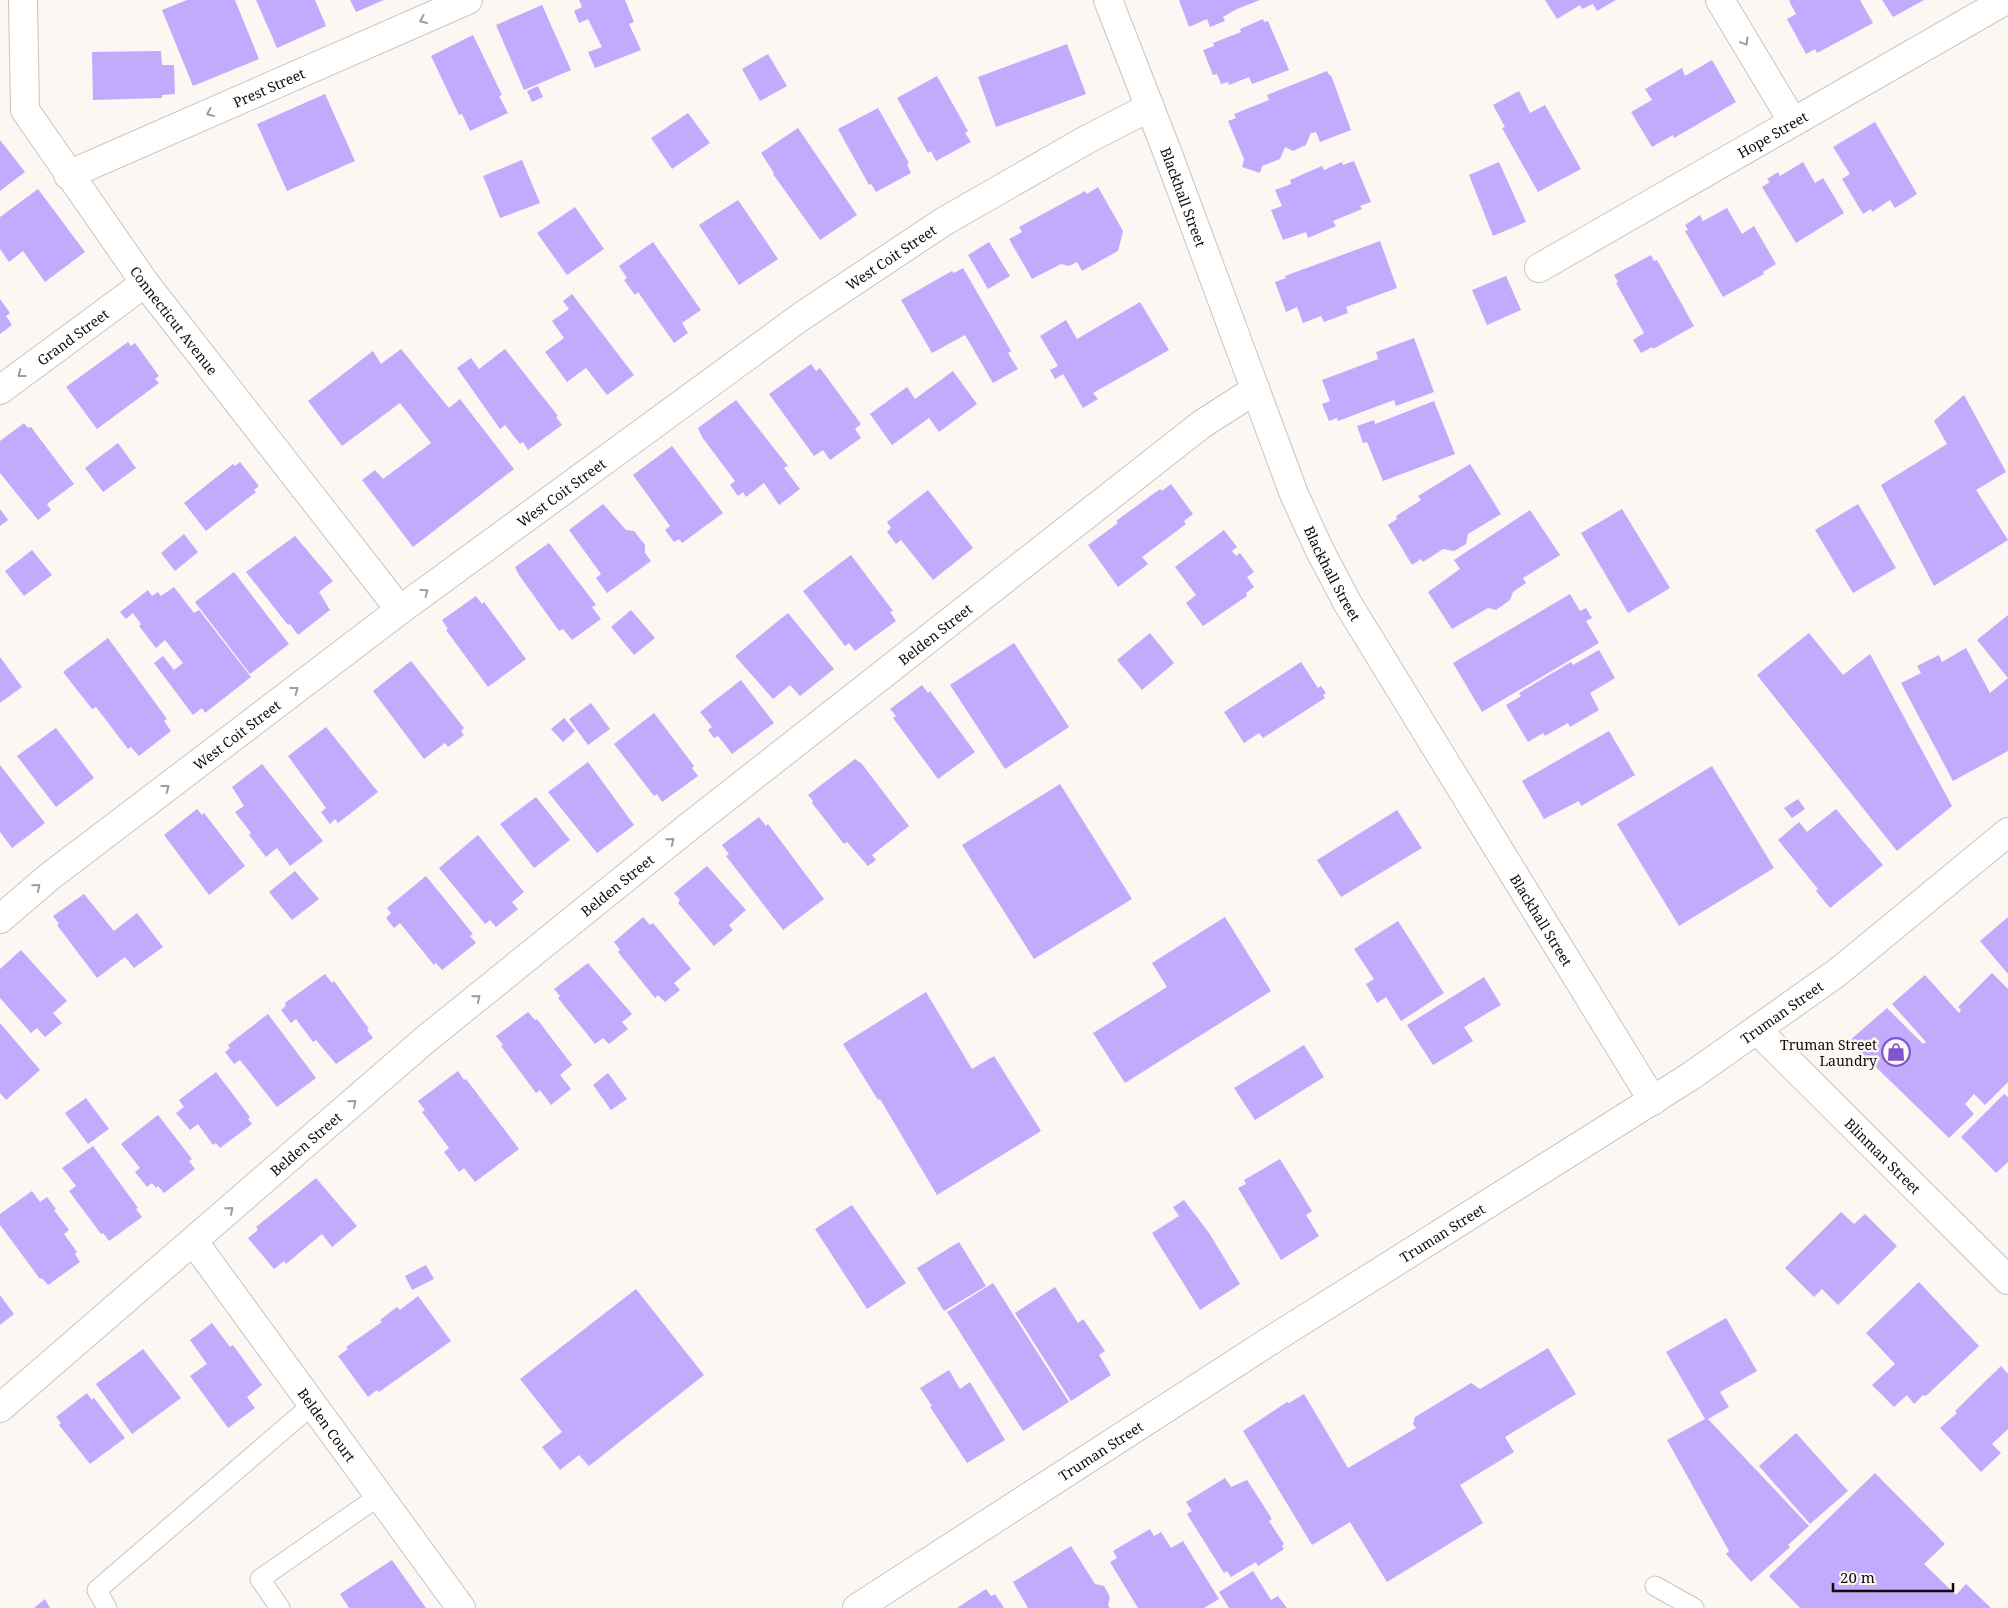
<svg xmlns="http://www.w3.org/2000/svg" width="2008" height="1608" viewBox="0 0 2008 1608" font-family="'Noto Serif',serif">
	<rect width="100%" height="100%" fill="#fcf7f3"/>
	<path fill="#c2aafc" d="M187,0H235L259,59L193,86L162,10Z
		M256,0H315L326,26L277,48Z
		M350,0H384L356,12Z
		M579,0H625L634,22L629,24L641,50L595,68L588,52L602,47L588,19L579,23L574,11L582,7Z
		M1179,0H1260L1237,9L1223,17L1225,21L1210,27L1207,19L1189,27Z
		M1545,0H1616L1597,11L1593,4L1582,9L1580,5L1557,19Z
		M1791,0H1860L1873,23L1817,53L1815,49L1806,54L1787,19L1796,14L1789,1Z
		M1882,0H1924L1893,17Z
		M542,5L571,70L524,90L496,25Z
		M1263,19L1264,22L1268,21L1289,70L1252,84L1249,77L1229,85L1228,82L1221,84L1217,74L1213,75L1203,50L1214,46L1213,43L1241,32L1240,29Z
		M473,35L502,95L499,96L508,113L470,131L462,114L459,115L431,56Z
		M1067,44L1086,94L996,127L978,77Z
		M161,51L162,65H174L175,94L162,95V98L93,100L92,52Z
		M768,54L787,86L760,101L742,69Z
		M1712,60L1736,102L1674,138L1673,135L1652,147L1631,112L1652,100L1645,89L1682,68L1685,76Z
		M1327,71L1330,76L1331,75L1351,130L1320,142L1316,132L1311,133L1306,145L1293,151L1285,147L1280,159L1262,166L1260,173L1242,167L1244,159L1228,121L1236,118L1234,114L1269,100L1267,95Z
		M937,76L968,131L965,133L971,142L936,161L931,151L928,153L897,98Z
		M538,86L543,97L532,102L527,91Z
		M1519,91L1530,113L1545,105L1581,169L1538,192L1502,128L1505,127L1493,105Z
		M325,94L355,161L287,191L257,124Z
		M878,108L909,163L907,164L911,173L876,192L871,184L869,185L838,129Z
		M688,113L710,143L672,169L651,138Z
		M1875,122L1917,194L1895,208L1890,200L1872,212L1871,209L1863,214L1842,179L1850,174L1833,147Z
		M798,128L857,215L820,240L773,174L774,173L761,153Z
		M0,140L25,172L0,191Z
		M522,160L540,203L500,218L483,176Z
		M1354,161L1371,202L1360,206L1362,209L1333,221L1336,226L1308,238L1306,232L1283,240L1271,210L1282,206L1275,190L1291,184L1290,180L1322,166L1324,170L1342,162L1343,165Z
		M1499,162L1526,222L1493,236L1469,175Z
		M1803,162L1815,183L1823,178L1844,213L1796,243L1762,187L1770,182L1767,179L1778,172L1780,176Z
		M1098,187L1123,231L1118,251L1082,271L1077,262L1069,266L1061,264L1032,279L1009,239L1022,232L1019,227L1085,191L1087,194Z
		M38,189L85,252L45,282L23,251L9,262L0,249V217Z
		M738,200L778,259L739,285L699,225Z
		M575,207L604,249L567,275L537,233Z
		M1727,208L1742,234L1754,226L1776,264L1763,272L1764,274L1723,297L1685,231L1688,230L1685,225L1700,215L1703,221Z
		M1380,241L1397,288L1346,307L1348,313L1324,322L1321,316L1303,323L1297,307L1286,312L1275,282L1286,278L1285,276Z
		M653,242L701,310L682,323L688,333L674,343L638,292L635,295L624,280L627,278L619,266Z
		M989,242L1010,276L988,289L968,255Z
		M1651,255L1654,261L1657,260L1694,326L1653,349L1652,347L1641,353L1633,340L1644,333L1616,283L1618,282L1614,275Z
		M963,268L1011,351L1008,353L1018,369L993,383L965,335L932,353L901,300L952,271L954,273Z
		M1506,276L1521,310L1487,325L1472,290Z
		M572,294L634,375L607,395L586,368L567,382L545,352L564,338L552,321L569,309L563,301Z
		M0,299L10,313L6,316L12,325L0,334Z
		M1140,302L1169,350L1093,393L1098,399L1083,408L1063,374L1055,379L1050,370L1058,366L1040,336L1066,320L1077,339Z
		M1414,338L1434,392L1396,406L1394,400L1338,421L1337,418L1329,421L1322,404L1330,401L1322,380L1378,359L1376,352Z
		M128,342L131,346L135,343L159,376L155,379L159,383L97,429L66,387Z
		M401,349L449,408L460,399L514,469L413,547L362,480L375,470L383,479L431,443L400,403L342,446L308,401L373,351L381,364Z
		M505,349L558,416L556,417L562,425L528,450L523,442L520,444L505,425L500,429L457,368L471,358L479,369Z
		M811,364L816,371L820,368L861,424L855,429L861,438L830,460L823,450L814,456L769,394Z
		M953,371L977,404L939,432L929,418L892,445L870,414L907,387L915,399Z
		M1964,395L2006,472L1976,490L2008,540L1934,586L1881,485L1947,444L1934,421Z
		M736,400L788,466L784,468L800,489L779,505L764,483L746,497L743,492L738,496L730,485L735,481L702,437L698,428Z
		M1434,401L1455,454L1383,481L1367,442L1363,443L1357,426L1374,420L1375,424Z
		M24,423L28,428L31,427L74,484L47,504L51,510L38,520L0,473V441Z
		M118,443L136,468L103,492L85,468Z
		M672,446L723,513L682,543L679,539L674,542L665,530L670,526L633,475Z
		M240,462L259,486L254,490L256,492L206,531L184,503L233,464L235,466Z
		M1470,464L1501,514L1468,534L1466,544L1454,551L1443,549L1423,562L1421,559L1412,565L1388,525L1397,519L1396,516L1421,500L1418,496Z
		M1171,484L1193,514L1184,521L1186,524L1142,557L1148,564L1118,587L1088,545L1118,523L1116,521L1160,489L1162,491Z
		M928,490L973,548L933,580L901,540L896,544L887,532L891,528L887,522Z
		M603,504L626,530L634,531L645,545V553L651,561L607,593L596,578L601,574L569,530Z
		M1858,504L1896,568L1853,593L1815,530Z
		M0,509L8,520L0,526Z
		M1622,509L1670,588L1628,613L1581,533Z
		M1530,510L1560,555L1523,578L1526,583L1513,592L1510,600L1496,610L1488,608L1452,629L1428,592L1460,569L1454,560Z
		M1224,530L1237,547L1232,551L1236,556L1240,553L1254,572L1247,577L1254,587L1246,593L1247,596L1203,626L1186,603L1196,595L1175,567Z
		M184,534L198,552L175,571L161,553Z
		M295,536L333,581L319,592L330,610L298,635L290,624L288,625L246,572Z
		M549,543L596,605L592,607L601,619L572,640L563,629L559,631L519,575L515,567Z
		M32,550L52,575L24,596L5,571Z
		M851,555L893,611L890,612L896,621L855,651L849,643L845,646L803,591Z
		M234,572L289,644L250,674L195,602Z
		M174,587L194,613L199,610L251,677L205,713L202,708L193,715L154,663L163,656L174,670L183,663L165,640L156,648L139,626L141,624L133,613L126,619L120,612L148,590L152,596L158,592L161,596Z
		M1570,594L1580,611L1586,608L1592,618L1586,621L1599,643L1482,712L1453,663Z
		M476,596L482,604L484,602L526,659L488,687L446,630L448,629L442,620Z
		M631,610L655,638L634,655L611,627Z
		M788,613L834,669L800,696L790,685L773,699L735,656Z
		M2008,615V678L1977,640Z
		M1150,633L1174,663L1142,690L1117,660Z
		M1809,633L1843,675L1870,654L1952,806L1897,851L1757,675Z
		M108,638L167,719L164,721L171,731L139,756L131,747L128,749L96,707L92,709L63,672Z
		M1014,643L1069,727L1005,769L950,685Z
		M1966,648L1990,693L2008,678V751L1953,781L1901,683L1921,673L1917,666L1939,655L1942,662Z
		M1599,650L1615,678L1590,693L1599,710L1570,727L1568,723L1545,736L1543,733L1528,742L1506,705L1521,696L1519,693L1571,662L1573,665Z
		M0,657L22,687L0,703Z
		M411,661L464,728L461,731L464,735L448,747L445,743L424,759L373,691Z
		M1301,662L1318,688L1321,686L1326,693L1323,695L1325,698L1263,738L1259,733L1244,743L1224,712Z
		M741,680L774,723L732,754L718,736L714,738L708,730L712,727L700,712Z
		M922,685L928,693L930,691L975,752L938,779L893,718L896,716L890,709Z
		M591,703L610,729L588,745L569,719Z
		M654,713L694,766L692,768L698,776L662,802L657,794L654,796L614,744Z
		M564,718L575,731L563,742L551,729Z
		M326,727L378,792L338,823L335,819L330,824L321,812L326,808L288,756Z
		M56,728L94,778L56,807L17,756Z
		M1609,731L1635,775L1581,806L1579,801L1544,819L1522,781Z
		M855,759L862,764L909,826L872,855L876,860L868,866L847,842L844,844L812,803L813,801L808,795Z
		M588,762L634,825L597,853L548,792Z
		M262,764L323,841L290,866L277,848L266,857L249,835L251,833L235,812L244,806L232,787Z
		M0,765L45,823L12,848L0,832Z
		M1712,766L1774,868L1679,926L1617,824Z
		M1060,784L1132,899L1034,959L962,845Z
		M536,797L570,840L534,868L500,824Z
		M1798,799L1805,809L1792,818L1784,808Z
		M197,809L202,815L204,813L245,866L209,895L164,835Z
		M1836,809L1883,865L1830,908L1816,891L1818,889L1778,840L1799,822L1807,832Z
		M1397,810L1422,848L1341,897L1317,860Z
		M759,817L766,826L768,824L824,899L783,930L726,856L729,854L722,845Z
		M478,835L524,892L512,902L518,909L496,927L490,920L485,924L439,868Z
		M707,866L746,910L729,925L733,930L714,946L678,903L680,900L674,893Z
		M295,871L319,899L292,920L269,892Z
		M426,876L473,934L470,936L476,943L442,970L436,963L434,965L400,923L394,928L386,918L391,913L387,908Z
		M84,894L114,931L137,913L163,947L134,968L125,957L97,978L57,925L59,924L53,916Z
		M643,917L650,925L653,923L691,969L674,983L680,990L665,1002L658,995L655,998L618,952L620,950L614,942Z
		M1225,917L1271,991L1125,1083L1093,1033L1167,987L1152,963Z
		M2008,917V974L1980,941Z
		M1398,921L1444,993L1401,1021L1386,997L1377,1003L1366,984L1374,979L1354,949Z
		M21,950L67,1001L53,1013L62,1023L45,1037L37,1028L31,1033L0,998V969Z
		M588,963L632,1014L622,1022L628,1029L609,1044L603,1038L595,1044L558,998L560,996L554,989Z
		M1992,973L2008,989V1082L1985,1105L1974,1094L1965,1104L1974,1114L1949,1138L1849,1041L1887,1008L1923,1044L1926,1042L1892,1004L1925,975L1959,1013L1961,1010L1958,1007Z
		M325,974L332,983L334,981L369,1029L367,1030L373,1038L336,1064L316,1040L313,1042L296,1019L291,1023L281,1010L286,1006L285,1003Z
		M1484,977L1501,1005L1464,1027L1473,1041L1433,1065L1407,1025Z
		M926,992L972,1069L994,1056L1041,1131L937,1195L880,1099L878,1100L843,1044Z
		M528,1012L535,1020L537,1019L572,1065L560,1075L571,1089L551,1105L540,1090L536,1093L501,1046L503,1045L496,1036Z
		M268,1014L316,1078L277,1107L240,1060L234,1064L225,1052L230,1048L228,1045Z
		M0,1023L40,1070L6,1100L0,1093Z
		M1304,1045L1324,1077L1255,1120L1234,1088Z
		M458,1071L464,1080L466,1079L519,1149L475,1182L464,1168L459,1172L444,1152L449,1148L422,1112L425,1110L418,1101Z
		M216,1072L250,1117L248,1119L252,1124L220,1148L216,1143L213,1145L198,1124L190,1130L176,1113L184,1107L179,1100Z
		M608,1073L627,1099L611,1110L593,1085Z
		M2004,1094L2008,1097V1162L1996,1173L1961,1137Z
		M86,1098L109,1129L88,1144L65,1113Z
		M158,1115L192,1159L189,1161L195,1169L164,1193L158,1186L156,1188L152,1183L147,1187L135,1172L140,1168L121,1144Z
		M93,1146L138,1208L136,1209L142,1217L109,1241L103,1233L101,1234L69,1191L76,1186L62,1168Z
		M1280,1159L1312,1211L1306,1215L1319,1236L1281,1260L1238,1188L1246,1184L1244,1180Z
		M316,1178L357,1226L332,1247L322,1234L286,1264L284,1261L274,1269L248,1238L258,1230L256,1227Z
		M32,1191L40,1202L47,1197L56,1209L54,1210L69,1230L64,1234L77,1252L75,1254L80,1262L48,1285L42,1278L40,1279L0,1225V1214Z
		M1184,1200L1209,1233L1240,1284L1200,1310L1152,1233L1179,1216L1173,1207Z
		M852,1205L906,1283L867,1309L815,1229Z
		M1841,1212L1854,1224L1865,1214L1897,1246L1838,1305L1822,1289L1814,1297L1785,1268Z
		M959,1242L986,1286L944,1311L917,1268Z
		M426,1265L434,1279L412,1290L405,1276Z
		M1919,1282L1979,1346L1926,1396L1923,1395L1914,1404L1907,1395L1894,1407L1872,1385L1895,1364L1866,1333Z
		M993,1283L1069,1402L1023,1431L947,1312Z
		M1055,1287L1078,1323L1083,1319L1105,1351L1099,1355L1111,1375L1071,1401L1015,1313Z
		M636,1289L704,1375L589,1466L579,1455L560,1470L542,1447L562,1432L520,1379Z
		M0,1295L14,1314L0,1325Z
		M418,1296L451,1341L379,1392L377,1390L368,1397L338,1356L348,1349L346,1347L382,1322L380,1320L397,1307L400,1310Z
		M1726,1318L1757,1371L1720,1392L1729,1407L1708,1419L1809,1526L1788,1545L1790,1547L1751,1582L1726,1554L1729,1551L1667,1440L1705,1419L1666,1352Z
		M212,1323L230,1347L233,1345L262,1385L247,1397L255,1408L228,1428L190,1376L207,1364L190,1340Z
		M1548,1348L1576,1394L1505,1437L1514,1452L1460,1485L1483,1523L1387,1582L1350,1522L1312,1545L1243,1431L1287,1402L1289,1403L1304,1394L1348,1468L1416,1428L1413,1424L1415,1417L1471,1383L1480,1389Z
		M143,1349L181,1398L132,1434L96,1384Z
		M2001,1366L2008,1374V1429L1992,1444L2001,1453L1981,1472L1940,1428L1957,1413L1955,1411Z
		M949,1370L960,1389L970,1382L1005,1440L967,1463L930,1407L932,1406L920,1388Z
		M87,1393L92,1400L94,1398L125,1438L90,1464L59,1425L61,1423L56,1417Z
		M1796,1433L1848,1491L1810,1524L1759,1466Z
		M1875,1473L1945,1544L1924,1564L1956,1595L1966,1584L1991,1608H1800L1769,1576Z
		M1225,1478L1231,1487L1247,1480L1272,1519L1269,1521L1284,1544L1282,1546L1284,1549L1258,1566L1256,1562L1231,1577L1227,1571L1224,1573L1187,1514L1192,1511L1186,1502Z
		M1150,1529L1154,1536L1161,1532L1171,1548L1183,1541L1219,1599L1204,1608H1138L1110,1562L1117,1558L1113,1551Z
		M1071,1546L1095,1584L1104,1586L1110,1597L1108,1605L1110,1608H1028L1013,1582Z
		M392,1560L426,1608H349L340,1594Z
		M1253,1571L1271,1600L1278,1596L1287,1608H1229L1219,1592Z
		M986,1589L991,1596L995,1594L1004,1608H957Z
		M45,1599L50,1608H34Z"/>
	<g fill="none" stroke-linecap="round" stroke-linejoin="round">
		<defs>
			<path id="lane" d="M1655,1586L1694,1608
				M107,1608L97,1590L312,1405
				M280,1608L260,1579L379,1496"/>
			<g id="street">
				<path id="s1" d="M23,0L25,110L145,283L400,610"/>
				<path d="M1720,0L1793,122"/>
				<path id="s2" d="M68,175L468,0"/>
				<path id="s3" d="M1539,268L2006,0"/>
				<path id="s4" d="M0,390L145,283"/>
				<path id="s5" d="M0,919L49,877L400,610L802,316L943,222L1086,140L1150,107"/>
				<path id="s6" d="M194,1242L461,1608"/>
				<path id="s7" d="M0,1408L426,1039L691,825L1202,424L1255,390"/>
			</g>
			<g id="secondary">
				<path id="s8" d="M1108,0L1168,154L1294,494L1320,551L1348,604L1653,1101"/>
				<path id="s9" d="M1757,1030L2008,1280"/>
			</g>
			<g id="primary">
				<path id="s10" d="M857,1608L1273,1339L1691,1076L1838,972L2008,832"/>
			</g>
		</defs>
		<use href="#lane" stroke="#c9c4c0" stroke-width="21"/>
		<use href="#street" stroke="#c9c4c0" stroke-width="30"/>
		<use href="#secondary" stroke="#c9c4c0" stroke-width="30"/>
		<use href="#primary" stroke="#c9c4c0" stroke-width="30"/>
		<use href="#lane" stroke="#fff" stroke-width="19"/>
		<use href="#street" stroke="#fff" stroke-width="28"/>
		<use href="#secondary" stroke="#fff" stroke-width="28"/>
		<use href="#primary" stroke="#fff" stroke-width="28"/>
	</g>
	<defs><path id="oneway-chevron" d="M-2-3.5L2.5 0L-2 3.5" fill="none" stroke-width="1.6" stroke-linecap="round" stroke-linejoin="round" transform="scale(1.25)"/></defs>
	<g stroke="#9f9e9d">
		<use href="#oneway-chevron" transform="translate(423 20) rotate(156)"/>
		<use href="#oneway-chevron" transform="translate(1745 42) rotate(59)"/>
		<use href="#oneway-chevron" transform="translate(210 113) rotate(156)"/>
		<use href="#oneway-chevron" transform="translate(21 374) rotate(143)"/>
		<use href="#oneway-chevron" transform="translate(425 592) rotate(-36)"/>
		<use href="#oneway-chevron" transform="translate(295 690) rotate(-37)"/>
		<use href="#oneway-chevron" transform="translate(166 788) rotate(-37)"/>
		<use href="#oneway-chevron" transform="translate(671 841) rotate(-39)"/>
		<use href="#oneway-chevron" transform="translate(37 887) rotate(-40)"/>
		<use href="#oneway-chevron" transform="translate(477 998) rotate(-39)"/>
		<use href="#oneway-chevron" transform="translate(353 1103) rotate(-41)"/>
		<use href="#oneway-chevron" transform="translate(230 1210) rotate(-41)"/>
	</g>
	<defs>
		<symbol id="shop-ring" viewBox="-11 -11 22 22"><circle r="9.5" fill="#fcf7f3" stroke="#8054cd" stroke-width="1.5"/><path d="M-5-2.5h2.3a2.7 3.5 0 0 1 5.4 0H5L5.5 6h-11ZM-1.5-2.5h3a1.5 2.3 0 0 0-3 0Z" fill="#8054cd"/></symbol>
	</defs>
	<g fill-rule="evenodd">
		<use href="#shop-ring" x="1880" y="1036" width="32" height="32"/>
	</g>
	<g text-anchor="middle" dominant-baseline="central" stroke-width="5" stroke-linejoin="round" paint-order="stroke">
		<g font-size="14" fill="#0e0c0b" stroke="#fcf7f3">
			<text stroke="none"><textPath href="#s2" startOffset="219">Prest Street</textPath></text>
			<text stroke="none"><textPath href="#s3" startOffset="269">Hope Street</textPath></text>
			<text stroke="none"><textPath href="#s8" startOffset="211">Blackhall Street</textPath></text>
			<text stroke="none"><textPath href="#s5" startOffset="1110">West Coit Street</textPath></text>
			<text stroke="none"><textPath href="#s1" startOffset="368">Connecticut Avenue</textPath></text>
			<text stroke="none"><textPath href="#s4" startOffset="90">Grand Street</textPath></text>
			<text stroke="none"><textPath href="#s5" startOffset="705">West Coit Street</textPath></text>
			<text stroke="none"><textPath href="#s8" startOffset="616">Blackhall Street</textPath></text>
			<text stroke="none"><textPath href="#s7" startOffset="1214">Belden Street</textPath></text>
			<text stroke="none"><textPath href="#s5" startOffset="300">West Coit Street</textPath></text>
			<text stroke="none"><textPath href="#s7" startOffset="809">Belden Street</textPath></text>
			<text stroke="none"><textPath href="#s8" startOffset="1021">Blackhall Street</textPath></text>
			<text stroke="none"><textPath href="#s10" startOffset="1100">Truman Street</textPath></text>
			<text stroke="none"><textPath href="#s7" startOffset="404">Belden Street</textPath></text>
			<text stroke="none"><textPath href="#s9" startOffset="178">Blinman Street</textPath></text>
			<text stroke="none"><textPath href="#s10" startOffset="695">Truman Street</textPath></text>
			<text stroke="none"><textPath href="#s6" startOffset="226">Belden Court</textPath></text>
			<text stroke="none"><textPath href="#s10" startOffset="290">Truman Street</textPath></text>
		</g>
		<g font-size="14" fill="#0e0c0b" stroke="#fcf7f3" text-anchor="end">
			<text x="1877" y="1044">Truman Street<tspan x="1877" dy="16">Laundry</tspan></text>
		</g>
	</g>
	<path d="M1833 1583v8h120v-8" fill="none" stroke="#0e0c0b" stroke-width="2.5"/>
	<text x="1840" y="1583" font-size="15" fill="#0e0c0b" stroke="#fcf7f3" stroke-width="4" paint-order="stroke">20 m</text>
</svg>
